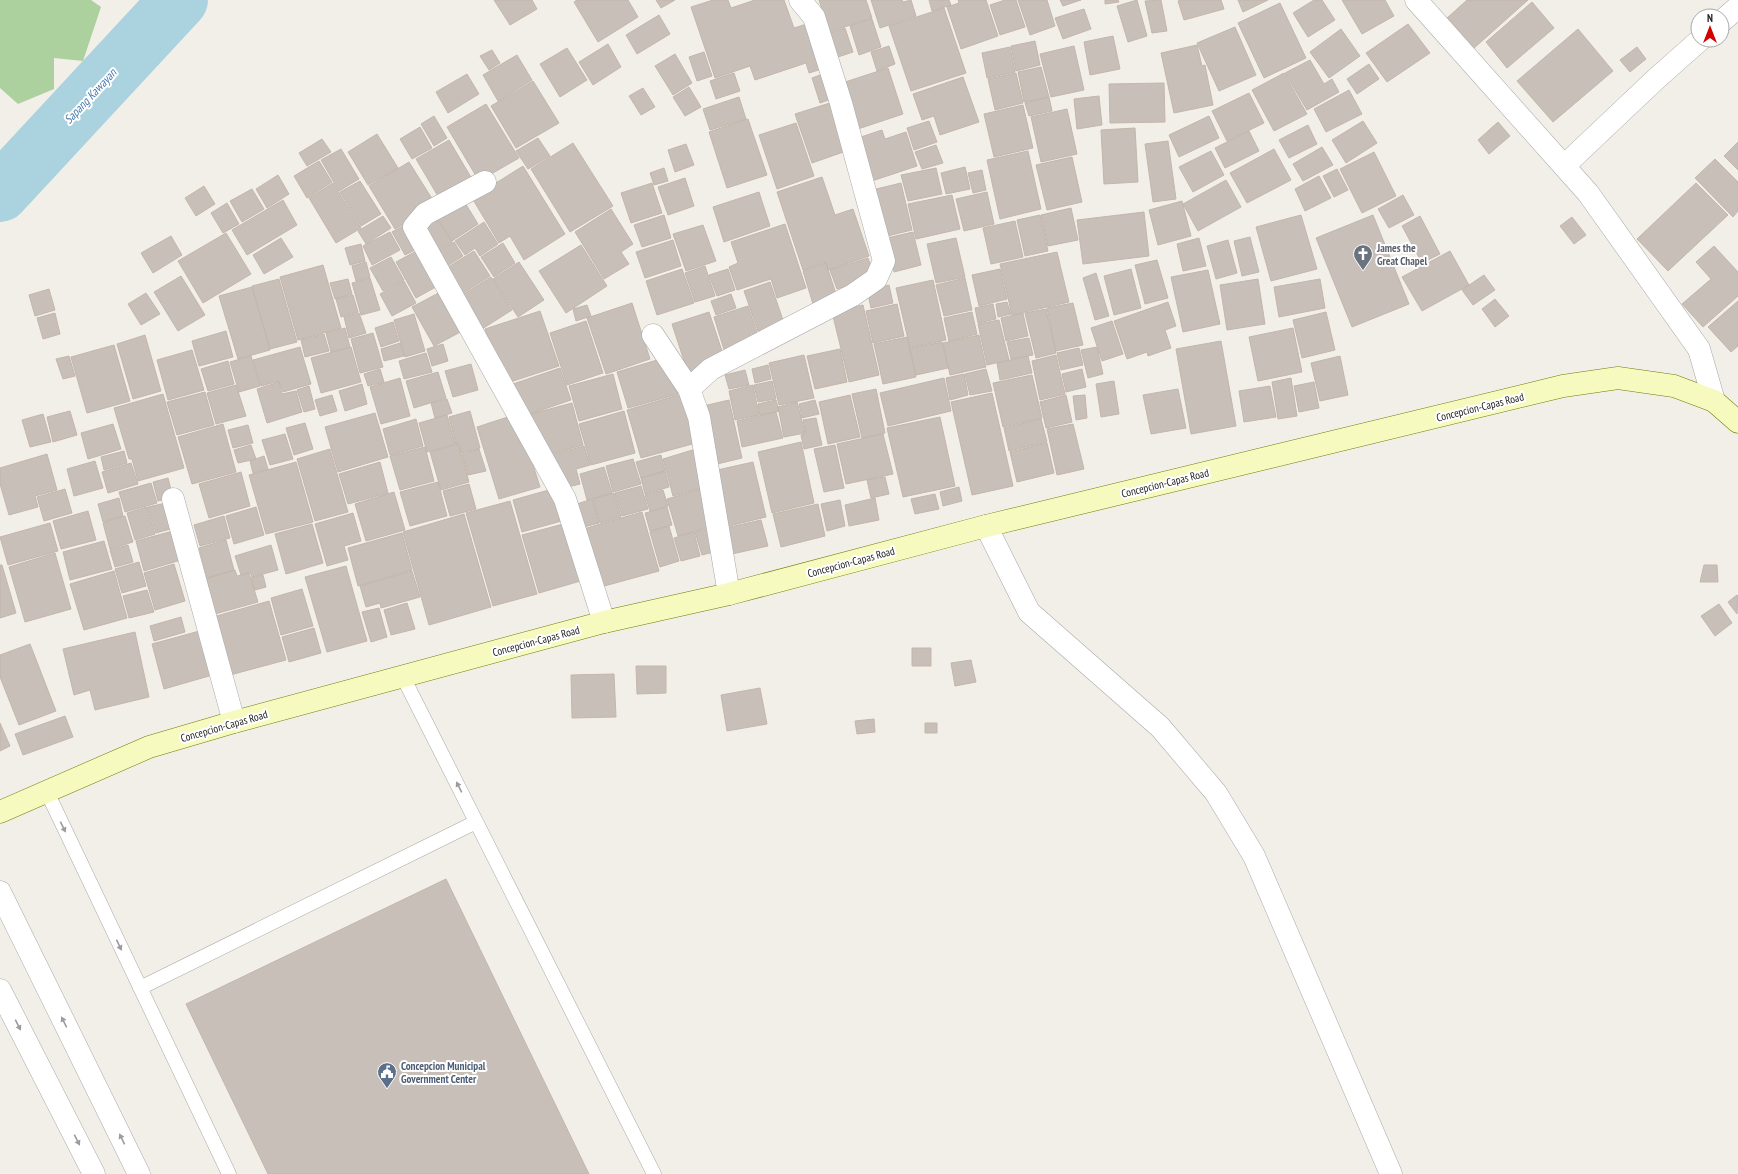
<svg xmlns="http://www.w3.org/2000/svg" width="1738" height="1174" viewBox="0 0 1738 1174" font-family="'PT Sans Narrow',sans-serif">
	<rect width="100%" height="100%" fill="#f2efe9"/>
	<path fill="#add19e" d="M0,0H91L101,7L83,61L54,58V89L18,104L0,88Z"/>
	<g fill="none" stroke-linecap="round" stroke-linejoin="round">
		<path stroke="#aad3df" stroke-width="58" d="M0,193L179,0"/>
	</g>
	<path fill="#c7bfb8" stroke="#c4b6ab" d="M494,0H532L537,9L510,25Z
		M577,0H628L638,17L598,42L574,2Z
		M656,0H675L661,8Z
		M713,0H728L731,8L755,0H784L794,28L813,22L828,67L809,73L806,63L755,80L750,66L715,78L691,7Z
		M819,0H866L872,18L829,32Z
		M871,0H902L903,2L911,0L916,16L880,28Z
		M929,0H949L951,5L932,11Z
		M958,0H986L998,36L961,49L947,7L959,3Z
		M1005,0H1016L1025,27L1000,35L990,5Z
		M1018,0H1047L1055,26L1030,35Z
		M1060,0H1081L1063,6Z
		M1105,0H1118L1119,2L1105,4Z
		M1137,0L1147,36L1128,42L1117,6Z
		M1161,0L1167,31L1152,33L1145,1Z
		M1181,0H1221L1224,9L1184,20L1178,1Z
		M1238,0H1268L1243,12Z
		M1314,0H1322L1335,20L1308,37L1293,13Z
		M1342,0H1385L1394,16L1362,34Z
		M1467,0H1528L1473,49L1446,19Z
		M1532,2L1554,28L1507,68L1486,42Z
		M1280,3L1306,58L1264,78L1238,23Z
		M944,8L966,73L911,91L889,26Z
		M1084,9L1091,29L1063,39L1055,18Z
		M659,15L670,34L637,54L626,35Z
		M872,19L881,47L859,55L850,26Z
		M1408,24L1430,53L1387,82L1366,53Z
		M1235,27L1256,75L1219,91L1197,43Z
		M845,28L853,52L835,58L826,34Z
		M1341,29L1360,56L1329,78L1310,52Z
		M1578,29L1613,71L1553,122L1517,81Z
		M1113,36L1120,69L1090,75L1084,42Z
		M1035,41L1040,65L1016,71L1011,46Z
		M608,44L621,67L593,85L579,62Z
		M1197,45L1202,66L1205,65L1213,105L1174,113L1161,53Z
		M889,46L895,64L877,71L871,52Z
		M1074,46L1084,90L1051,97L1040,54Z
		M1010,47L1015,72L987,78L982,53Z
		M1637,47L1646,59L1630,72L1620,60Z
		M567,48L587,80L560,97L540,64Z
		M492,50L500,63L489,70L480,56Z
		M704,52L712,76L697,81L689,57Z
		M675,54L692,83L673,95L655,66Z
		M517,55L532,80L498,101L483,75Z
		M1310,60L1324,84L1332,79L1339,92L1307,110L1285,73Z
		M1369,64L1379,79L1357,94L1347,79Z
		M1041,67L1049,97L1024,102L1018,72Z
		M888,68L903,114L858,129L842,83Z
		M828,72L837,97L820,103L812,78Z
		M734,73L740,91L716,99L710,81Z
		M1016,73L1023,103L995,110L988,79Z
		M1284,73L1307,114L1274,131L1252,90Z
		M467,74L479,94L448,113L436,92Z
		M963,77L979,122L940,135L934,116L922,120L913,94Z
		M533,81L559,123L516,148L491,106Z
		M1164,83L1165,122L1110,123L1109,84Z
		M689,87L701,107L685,116L673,97Z
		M643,88L655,107L641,115L629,96Z
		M1349,90L1362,114L1326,132L1314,109Z
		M1249,93L1264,123L1227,141L1212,111Z
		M1099,96L1102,125L1077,129L1074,99Z
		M739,97L746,119L710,130L703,109Z
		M1049,97L1052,111L1029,116L1025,103Z
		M836,101L852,149L812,163L795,114Z
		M486,104L519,158L479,181L447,127Z
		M1023,105L1033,148L994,157L984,114Z
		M1067,109L1077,154L1041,162L1031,117Z
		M434,116L447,138L434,146L421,124Z
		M1209,116L1219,138L1179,157L1169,135Z
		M748,119L767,175L727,188L709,132Z
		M929,121L937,142L914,150L907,128Z
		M1363,121L1377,143L1346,163L1332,140Z
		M1498,122L1510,136L1489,154L1478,140Z
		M796,123L814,176L777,189L759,135Z
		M1308,125L1317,144L1289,158L1279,140Z
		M420,127L432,148L412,159L400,139Z
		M1135,128L1138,182L1104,184L1101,130Z
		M882,130L885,139L906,132L917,166L872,181L858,138Z
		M1249,131L1259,151L1225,168L1215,148Z
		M377,134L398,168L368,185L348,152Z
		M538,138L550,156L528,169L516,151Z
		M322,139L331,152L307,166L299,153Z
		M449,140L475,184L442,203L416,159Z
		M1168,141L1176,199L1153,202L1145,144Z
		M1738,142V170L1724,156Z
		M573,143L613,206L570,232L531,169Z
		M686,144L694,165L675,172L668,150Z
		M936,145L943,163L922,169L915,152Z
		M1322,147L1333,165L1303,181L1293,164Z
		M341,149L359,179L339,191L321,160Z
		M1274,149L1291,180L1247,203L1230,173Z
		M1028,151L1041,209L1000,219L987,160Z
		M1211,151L1224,175L1193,192L1179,167Z
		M1374,152L1396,196L1362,213L1340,169Z
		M1072,157L1082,202L1047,210L1036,165Z
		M1715,159L1738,182V211L1733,217L1695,178Z
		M319,161L332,182L307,198L294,176Z
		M409,162L436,205L395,229L369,186Z
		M523,166L565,234L524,260L510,236L499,243L472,198Z
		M965,167L970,189L946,194L941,173Z
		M664,168L668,181L654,185L650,173Z
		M936,168L942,194L908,201L901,175Z
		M1337,169L1348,190L1334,197L1323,176Z
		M982,170L986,190L973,193L968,173Z
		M278,175L289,194L267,208L256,189Z
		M1319,176L1331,198L1305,211L1295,189Z
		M822,177L835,215L853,209L869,256L828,270L826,262L803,270L777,192Z
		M685,178L694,206L668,215L658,187Z
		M1226,180L1241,207L1198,231L1183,204Z
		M360,181L381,214L361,226L340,192Z
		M333,183L361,228L336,243L309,198Z
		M652,183L662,213L631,223L621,193Z
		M901,183L912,230L883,237L872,190Z
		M1696,183L1728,215L1668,271L1637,239Z
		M204,186L215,204L196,216L185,198Z
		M252,189L264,209L242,222L230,201Z
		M759,192L770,226L724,242L713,207Z
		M987,192L994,224L964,231L956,199Z
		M952,195L960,229L916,239L908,204Z
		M1403,195L1414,215L1389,228L1378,209Z
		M462,198L478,224L452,241L435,215Z
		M283,200L297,225L247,255L232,230Z
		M1182,201L1191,236L1158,245L1149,210Z
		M227,203L239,224L223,233L211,213Z
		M1071,208L1078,240L1048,246L1041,215Z
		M611,209L633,244L621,252L629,264L604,279L575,232Z
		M1144,212L1149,256L1083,264L1077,220Z
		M434,215L452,242L435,253L417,225Z
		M664,215L671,238L642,247L634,225Z
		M1040,215L1048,251L1025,256L1017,220Z
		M1301,215L1317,269L1271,281L1256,227Z
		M1373,215L1409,304L1352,327L1316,238Z
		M383,216L391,228L366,244L358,231Z
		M1420,216L1440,254L1422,263L1402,226Z
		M1572,217L1586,235L1574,244L1560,226Z
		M1015,221L1023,257L991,264L983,228Z
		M410,222L423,246L405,255L392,232Z
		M484,222L498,244L480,256L475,248L465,255L455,241Z
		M785,224L806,288L777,298L771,279L737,290L729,267L738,263L731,242Z
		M703,225L716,261L686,271L673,234Z
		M390,232L400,250L372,265L363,246Z
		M913,232L921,265L894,272L887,238Z
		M226,233L251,274L203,303L178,261Z
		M171,236L182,255L153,273L141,253Z
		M1250,237L1259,272L1242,276L1234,241Z
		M281,238L293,257L264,274L253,255Z
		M956,238L965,277L936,283L927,244Z
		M1199,238L1206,266L1183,271L1177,244Z
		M673,240L681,266L645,278L636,252Z
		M1228,240L1237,273L1216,279L1207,246Z
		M454,242L463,256L444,268L435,254Z
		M503,243L515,263L494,277L481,257Z
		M361,244L365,261L350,265L345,248Z
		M581,245L607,286L566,313L539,271Z
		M1714,246L1738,272V296L1703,327L1682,304L1711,279L1696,262Z
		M424,247L443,283L416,298L396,262Z
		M474,251L490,276L462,294L445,269Z
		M1450,251L1469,285L1422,311L1402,277Z
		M1057,252L1069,302L1012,315L1000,264Z
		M391,257L404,280L383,291L370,268Z
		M868,258L875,277L837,289L830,270Z
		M1157,260L1168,298L1145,304L1135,265Z
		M366,262L370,277L356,281L352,266Z
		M519,262L544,300L518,317L493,279Z
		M826,263L837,297L813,304L803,271Z
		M323,265L341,328L298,340L280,277Z
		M705,266L715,296L695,302L685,273Z
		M682,269L694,303L657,315L646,281Z
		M728,269L735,290L717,296L709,275Z
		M1000,269L1007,299L979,306L972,275Z
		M1131,269L1141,308L1114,315L1104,276Z
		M1208,270L1220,324L1183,332L1171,277Z
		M1096,273L1109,316L1095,320L1083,278Z
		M1484,275L1495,290L1473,305L1462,290Z
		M181,276L205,315L178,331L154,292Z
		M491,277L512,310L482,329L461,296Z
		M370,278L380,310L361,315L352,283Z
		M965,278L972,310L944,316L936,285Z
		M279,279L297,342L270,349L252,286Z
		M348,279L352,294L335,299L330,283Z
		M1258,279L1265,324L1227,330L1220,285Z
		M1320,279L1325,308L1279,317L1274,287Z
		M933,280L946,340L910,348L896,288Z
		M404,281L416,303L392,316L380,294Z
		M770,282L784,323L758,331L744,291Z
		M889,285L893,303L871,308L867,290Z
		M252,287L270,350L238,359L219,296Z
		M49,289L55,310L35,316L29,295Z
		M446,289L468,328L434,346L412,307Z
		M146,293L160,314L141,325L128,304Z
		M731,294L736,308L716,315L711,301Z
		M353,295L358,312L341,317L336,299Z
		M1495,299L1509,316L1495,327L1482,309Z
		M1738,301V346L1731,352L1708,327Z
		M1007,302L1011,314L998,317L996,304Z
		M1168,302L1176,326L1165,330L1171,348L1148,356L1147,352L1127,359L1114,321Z
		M632,303L650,359L606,374L587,318Z
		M1073,303L1083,345L1056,351L1047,308Z
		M897,304L904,336L873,343L866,311Z
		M993,304L996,319L978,323L975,308Z
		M587,305L591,316L576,321L573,309Z
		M863,305L879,375L849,382L832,312Z
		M748,306L760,341L725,353L714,317Z
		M1046,309L1056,353L1036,358L1025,313Z
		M540,311L559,366L504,384L485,329Z
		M709,312L725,360L688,373L672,324Z
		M972,312L977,334L949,341L944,318Z
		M1326,312L1335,350L1302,358L1293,320Z
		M55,313L60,334L43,339L37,318Z
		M359,313L366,333L349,338L344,317Z
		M1023,313L1028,336L1006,341L1001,318Z
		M414,314L425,351L405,357L394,320Z
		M999,320L1009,360L987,365L978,324Z
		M586,321L603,373L567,385L550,333Z
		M1112,321L1123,354L1102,361L1091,328Z
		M393,322L399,341L381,347L375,328Z
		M345,328L350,347L331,352L326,333Z
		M1293,328L1302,372L1258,381L1249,337Z
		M226,331L233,357L199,366L192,341Z
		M373,333L383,367L360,373L351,339Z
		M324,334L329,351L305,357L301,340Z
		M145,335L161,391L133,399L117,344Z
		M979,335L986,367L950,375L943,343Z
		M907,337L916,377L883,384L874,344Z
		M1029,338L1033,355L1011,359L1007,342Z
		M1221,341L1236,426L1191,434L1176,349Z
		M942,342L948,368L916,375L910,349Z
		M400,343L404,356L384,361L381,349Z
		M443,344L448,361L432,366L427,349Z
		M114,345L130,401L87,413L71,357Z
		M300,347L311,384L283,392L279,381L261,386L253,360Z
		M351,347L361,382L321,393L311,358Z
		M1097,347L1103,374L1088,378L1081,350Z
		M1079,348L1083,365L1061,370L1057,353Z
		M840,349L847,382L815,389L807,356Z
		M192,350L204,390L168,400L157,360Z
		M426,353L432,372L404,379L399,361Z
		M804,355L814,398L779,405L769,363Z
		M1056,355L1065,394L1040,400L1032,361Z
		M69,356L75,376L63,379L56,359Z
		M251,356L260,386L239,392L230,362Z
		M1028,356L1032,373L1000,380L997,363Z
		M1340,356L1348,395L1320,401L1311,363Z
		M667,357L678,394L628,408L617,372Z
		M228,361L234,384L208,391L201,369Z
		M471,364L478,390L453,397L445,371Z
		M768,365L771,379L755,383L752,369Z
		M560,368L571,400L524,416L513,384Z
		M380,369L384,382L368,386L364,374Z
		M986,369L992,391L970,395L965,374Z
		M1082,369L1086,387L1066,392L1062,374Z
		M745,370L749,385L729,389L725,375Z
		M438,372L446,398L414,408L406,381Z
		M613,374L622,409L579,421L569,386Z
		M964,374L968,395L950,400L946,378Z
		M1032,375L1042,418L1003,427L993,383Z
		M400,378L410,416L381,424L370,387Z
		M944,378L951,411L888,426L880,393Z
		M1291,378L1297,416L1278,419L1272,382Z
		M772,381L776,399L758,402L754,385Z
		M1114,381L1119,414L1101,417L1096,384Z
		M279,382L282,394L296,391L302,412L267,423L257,389Z
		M1314,382L1319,408L1299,412L1294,386Z
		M362,384L367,404L345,411L339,391Z
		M236,385L246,416L216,424L207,393Z
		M753,385L759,415L735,420L729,391Z
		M309,386L315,409L304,412L297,390Z
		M1270,386L1276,417L1244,422L1239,391Z
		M876,389L885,433L862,438L852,394Z
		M1178,389L1186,428L1151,434L1143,395Z
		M205,392L214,425L177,435L167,402Z
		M992,393L1013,486L972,495L951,402Z
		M163,394L184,468L138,481L132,459H129L114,408Z
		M682,394L696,443L641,458L627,410Z
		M332,395L337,411L320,416L315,400Z
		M850,395L860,437L828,444L819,402Z
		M1066,395L1072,422L1046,428L1040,402Z
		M1085,395L1087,418L1076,420L1073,396Z
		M447,399L452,413L435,418L431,403Z
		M729,400L742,458L713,465L699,407Z
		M776,400L779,411L760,415L758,404Z
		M815,400L819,414L802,418L799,404Z
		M797,402L805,433L784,437L778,407Z
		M572,403L583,445L543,456L531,414Z
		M70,411L77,435L53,442L47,417Z
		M470,411L480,448L461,453L459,443L456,444L449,417Z
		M624,411L635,453L591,465L579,424Z
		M776,412L783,438L742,447L737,421Z
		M375,413L388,457L338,472L325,427Z
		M43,414L51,442L30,447L22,420Z
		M517,414L540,487L499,499L477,427Z
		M447,415L455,444L427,452L419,423Z
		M940,417L955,486L903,497L887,428Z
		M816,418L822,445L804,449L801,435L806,434L803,420Z
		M416,419L423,446L390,455L383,429Z
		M1041,419L1047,442L1009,451L1004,428Z
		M305,423L313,449L294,455L286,428Z
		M113,424L121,449L88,459L81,433Z
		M223,424L236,472L192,484L178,437Z
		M1073,424L1084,469L1057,475L1047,429Z
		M248,425L253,443L233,448L228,430Z
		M285,434L293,459L270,465L262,440Z
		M883,434L893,474L846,484L837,444Z
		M801,442L814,503L772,513L758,452Z
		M1047,443L1054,473L1017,482L1010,452Z
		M458,444L469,482L441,490L430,452Z
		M251,445L256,459L238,463L234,450Z
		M835,445L844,488L824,492L814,449Z
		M584,446L590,465L576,469L580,484L560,489L547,456Z
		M425,447L434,481L400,490L390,456Z
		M699,448L709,486L673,496L663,459Z
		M330,449L348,512L315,521L297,459Z
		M479,449L486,471L468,475L462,454Z
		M124,451L127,463L104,470L101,457Z
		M47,454L57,490L35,496L38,507L9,515L0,484V468Z
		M661,455L665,471L641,478L636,462Z
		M264,456L268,469L253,473L250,461Z
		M633,459L641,484L613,492L606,466Z
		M95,461L103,488L74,496L67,469Z
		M296,462L313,522L266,534L249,475Z
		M380,462L388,493L348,504L339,474Z
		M753,462L766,517L725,527L713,471Z
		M131,463L138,484L108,493L102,472Z
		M604,467L612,493L587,500L580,474Z
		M665,471L669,487L645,494L641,478Z
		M241,472L250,506L209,518L199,484Z
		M885,477L889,494L871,498L867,480Z
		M168,478L173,497L158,501L153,482Z
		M438,482L447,516L410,526L400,492Z
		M151,483L157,503L125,512L119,492Z
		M469,484L476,509L450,516L443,491Z
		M641,486L648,509L622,516L615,493Z
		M959,487L962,501L943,506L940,492Z
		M556,488L565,520L522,532L513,500Z
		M705,488L716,525L678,536L667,499Z
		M65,489L72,513L44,521L37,497Z
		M663,490L668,506L650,511L645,495Z
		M394,492L405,530L366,541L355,504Z
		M614,493L621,517L600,523L593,499Z
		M935,494L939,509L915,514L911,499Z
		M119,498L123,516L103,522L98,504Z
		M875,498L879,520L849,526L845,505Z
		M592,499L599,523L580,528L574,505Z
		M840,500L845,526L827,531L821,504Z
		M510,501L537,594L493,606L466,513Z
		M166,503L174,528L156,533L148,507Z
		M818,504L825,536L781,547L773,514Z
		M147,507L155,534L135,540L127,513Z
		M256,507L264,535L234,544L226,516Z
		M667,507L672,525L650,531L645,513Z
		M88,511L96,540L61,549L53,521Z
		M642,512L659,571L597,588L580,530Z
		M353,513L361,541L344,546L348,560L327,566L315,524Z
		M464,514L491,607L429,625L403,532Z
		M125,516L133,542L110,549L103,523Z
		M224,516L230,538L200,546L194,525Z
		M761,520L768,546L732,554L726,528Z
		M50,523L58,551L8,565L0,537Z
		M567,523L584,580L539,593L522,535Z
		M312,524L323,563L286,574L275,534Z
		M669,526L679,561L660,567L650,532Z
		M714,527L721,550L702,555L695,532Z
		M173,531L181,560L144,571L136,541Z
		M694,532L700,556L681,561L674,538Z
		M402,533L412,570L358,586L348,548Z
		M226,540L234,570L207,578L199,548Z
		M104,541L112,569L70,580L63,552Z
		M128,545L133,562L115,567L110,550Z
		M271,545L278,570L252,577L250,572L241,575L235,556Z
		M55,553L71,609L25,622L9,567Z
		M139,562L146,586L122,593L115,569Z
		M174,564L185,601L155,610L144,573Z
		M0,565H2L16,613L0,618Z
		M1704,565H1717L1718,582H1700Z
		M346,566L367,641L327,652L305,577Z
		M235,570L237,576L249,573L258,602L215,614L205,579Z
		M114,571L127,618L84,630L70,584Z
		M412,571L420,597L381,608L380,603L366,607L360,586Z
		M263,575L266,587L255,590L251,578Z
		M302,589L313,626L281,635L271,598Z
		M147,590L154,612L129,618L123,596Z
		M1737,595L1738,596L1737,614L1728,602Z
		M269,601L286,660L230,675L213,617Z
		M407,603L415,629L391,635L384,610Z
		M1719,604L1732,623L1715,636L1701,616Z
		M379,608L387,637L371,642L362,612Z
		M181,617L185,632L154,641L150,626Z
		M314,628L321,653L289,662L282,637Z
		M203,630L216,674L164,689L152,644Z
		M135,632L149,697L95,710L90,690L74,695L63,649Z
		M30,644L56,711L19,725L0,677V655Z
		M912,648H931V666H912Z
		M971,660L976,682L955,686L951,663Z
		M636,666H666V693L637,694Z
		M614,674L616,717L572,718L571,675Z
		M760,688L767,724L727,731L721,695Z
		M65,716L73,737L23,755L15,734Z
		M874,719L875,732L857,734L855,721Z
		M0,723L10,746L0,751Z
		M925,723H937V733H925Z
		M446,879L589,1174H268L186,1004Z"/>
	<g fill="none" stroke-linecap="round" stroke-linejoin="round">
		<defs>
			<path id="service" d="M403,677L654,1174
				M47,792L229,1174
				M140,988L476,822"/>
			<path id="minor" d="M1416,0L1588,193L1699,349L1714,401
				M1722,21L1738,7
				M1564,166L1657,78L1700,40
				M485,182L425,214L414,227L565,499L604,622
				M653,335L689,389
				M173,499L234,722
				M986,526L1029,612L1160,727L1216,793L1254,856L1391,1174
				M729,594L699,417L689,389L711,369L853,295L876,279L884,261L841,103L814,17L800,0
				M0,892L139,1174
				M0,990L94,1174"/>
			<path id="secondary" d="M0,812L149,747L234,722L604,622L729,594L986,526L1563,386L1618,378L1674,386L1714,401L1738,422"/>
		</defs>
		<use href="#service" stroke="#a9a9a9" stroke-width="15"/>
		<use href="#minor" stroke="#a9a9a9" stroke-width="23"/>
		<use href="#secondary" stroke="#707d05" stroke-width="23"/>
		<use href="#service" stroke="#fff" stroke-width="14"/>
		<use href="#minor" stroke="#fff" stroke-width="22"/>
		<use href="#secondary" stroke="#f7fabf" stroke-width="22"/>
	</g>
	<defs><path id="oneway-solid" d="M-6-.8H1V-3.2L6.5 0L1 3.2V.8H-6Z"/></defs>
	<g fill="#9c9c9c">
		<use href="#oneway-solid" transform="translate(459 787) rotate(-117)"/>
		<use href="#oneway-solid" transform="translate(63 827) rotate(64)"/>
		<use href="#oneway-solid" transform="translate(119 945) rotate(65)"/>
		<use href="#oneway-solid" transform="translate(64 1022) rotate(-116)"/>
		<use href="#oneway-solid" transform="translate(18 1025) rotate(63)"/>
		<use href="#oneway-solid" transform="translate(122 1139) rotate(-116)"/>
		<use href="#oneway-solid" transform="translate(77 1140) rotate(63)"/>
	</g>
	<defs>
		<symbol id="church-pin" viewBox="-11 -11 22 30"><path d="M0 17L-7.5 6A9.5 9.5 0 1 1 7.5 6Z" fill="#6b7280" stroke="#fff"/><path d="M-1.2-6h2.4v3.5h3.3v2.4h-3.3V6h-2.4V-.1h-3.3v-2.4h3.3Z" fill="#fff"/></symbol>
		<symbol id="civic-pin" viewBox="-11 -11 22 30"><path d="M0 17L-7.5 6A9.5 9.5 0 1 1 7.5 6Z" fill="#5c6f8a" stroke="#fff"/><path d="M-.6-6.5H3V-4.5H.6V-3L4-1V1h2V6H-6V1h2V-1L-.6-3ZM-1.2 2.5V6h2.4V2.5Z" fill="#fff"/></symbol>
	</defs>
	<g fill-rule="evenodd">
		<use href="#church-pin" x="1352" y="243" width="22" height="30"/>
		<use href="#civic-pin" x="376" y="1061" width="22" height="30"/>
	</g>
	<g text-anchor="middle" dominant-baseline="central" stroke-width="4" stroke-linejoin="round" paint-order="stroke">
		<g font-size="11" font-weight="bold" fill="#5b616d" stroke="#fff" text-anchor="start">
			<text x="1377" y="248">James the<tspan x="1377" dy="13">Great Chapel</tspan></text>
		</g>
		<g font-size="11" fill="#222" stroke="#fff">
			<text transform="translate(1480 407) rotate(-14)">Concepcion-Capas Road</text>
			<text transform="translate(1165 483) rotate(-14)">Concepcion-Capas Road</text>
			<text transform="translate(851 562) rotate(-15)">Concepcion-Capas Road</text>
			<text transform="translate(536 641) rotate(-15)">Concepcion-Capas Road</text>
			<text transform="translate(224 726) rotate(-16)">Concepcion-Capas Road</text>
		</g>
		<g font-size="11" font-weight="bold" fill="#4e5e75" stroke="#fff" text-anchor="start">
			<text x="401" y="1066">Concepcion Municipal<tspan x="401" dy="13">Government Center</tspan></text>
		</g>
		<g font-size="12" font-style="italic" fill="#4a7aab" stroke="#fff">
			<text transform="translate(90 96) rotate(-47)">Sapang Kawayan</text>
		</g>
	</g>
	<g transform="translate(1710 28)"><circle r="19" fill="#ffffff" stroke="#a7a7a7"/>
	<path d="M0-3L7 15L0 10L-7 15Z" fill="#d40000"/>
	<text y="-6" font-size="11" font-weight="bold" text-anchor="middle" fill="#222222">N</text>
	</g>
</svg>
